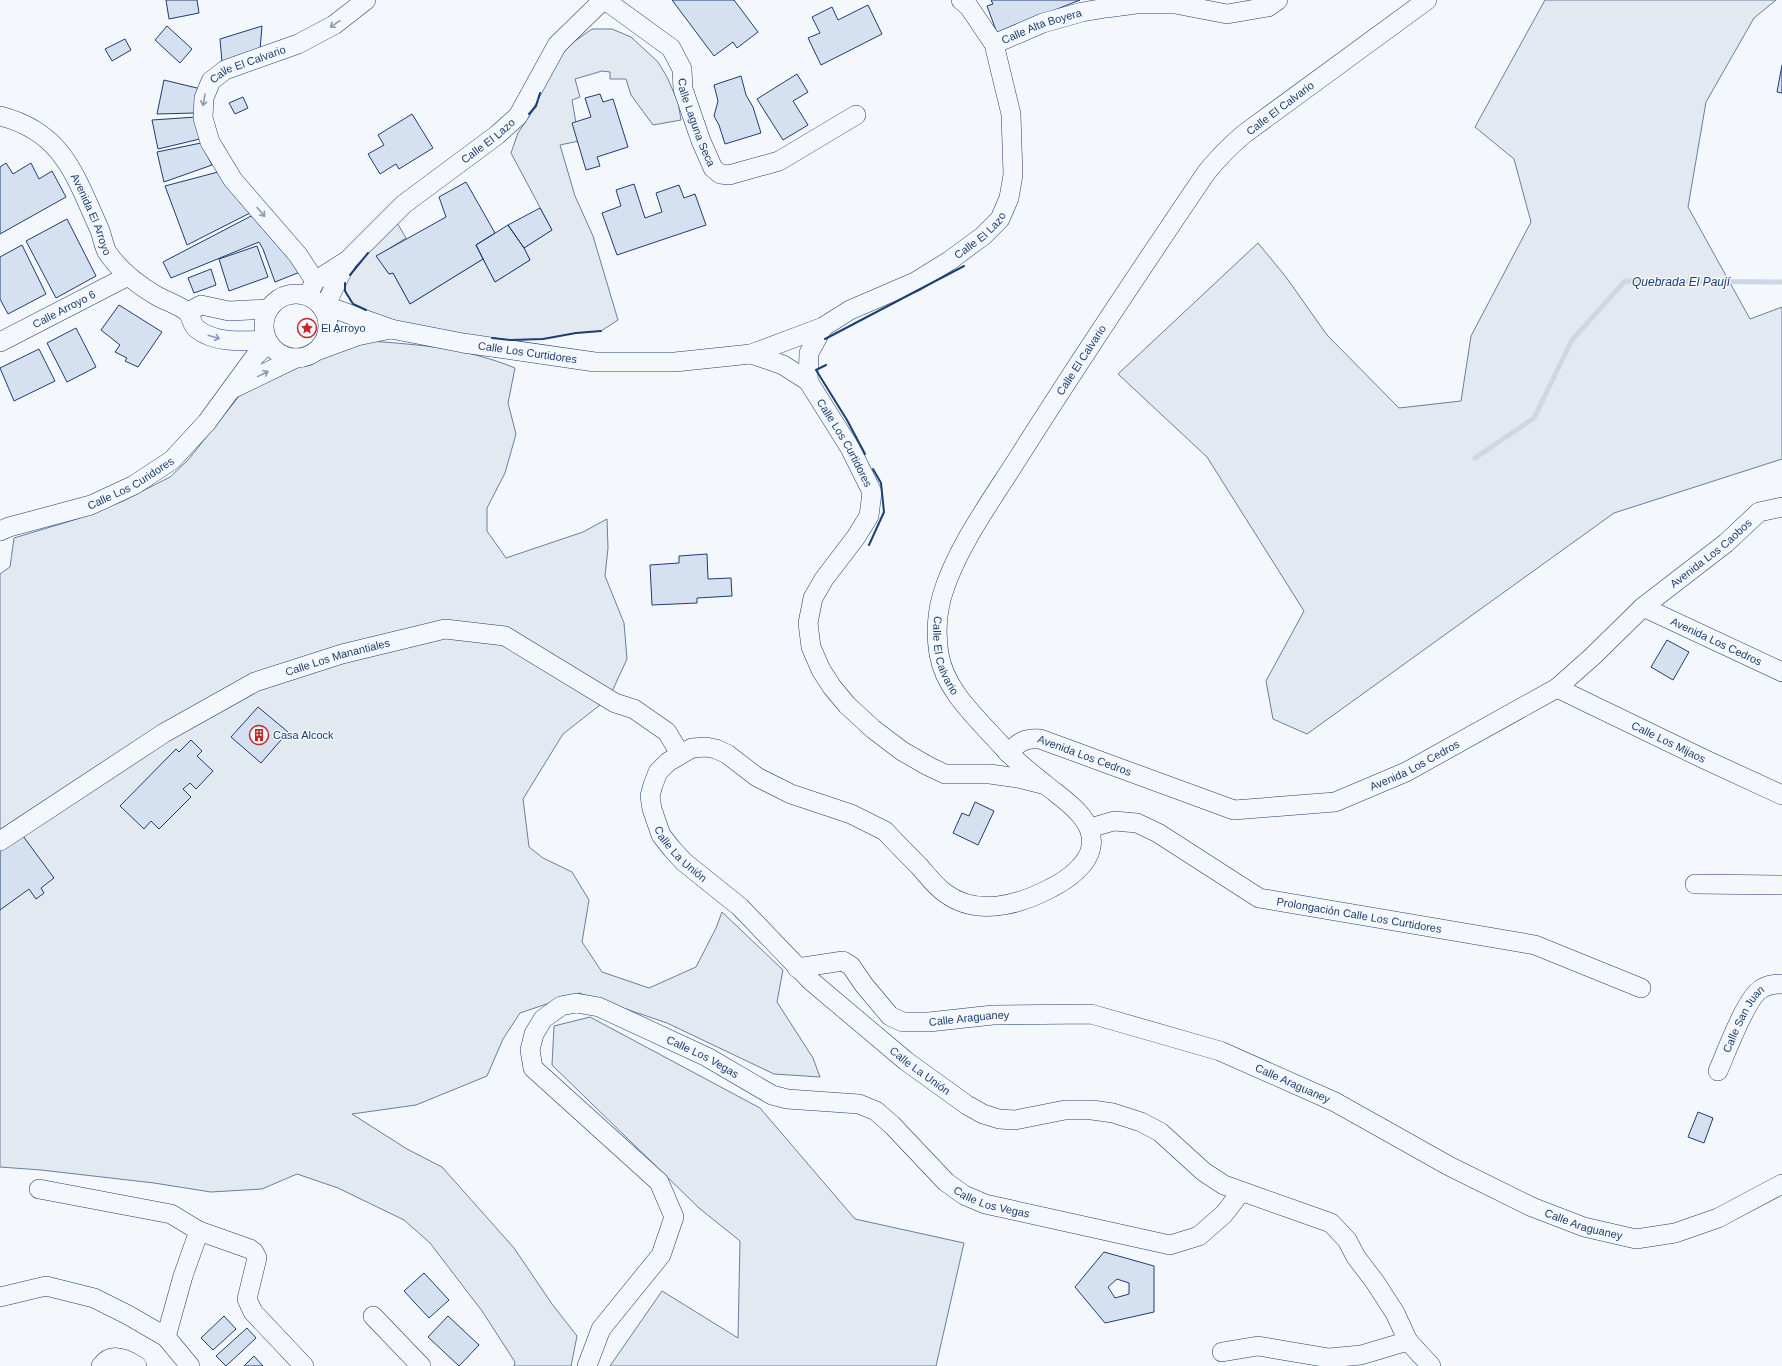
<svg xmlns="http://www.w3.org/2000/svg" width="1782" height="1366" viewBox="0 0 1782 1366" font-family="Helvetica,sans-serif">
	<rect width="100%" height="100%" fill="#f4f7fb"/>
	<path fill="#e3e9f0" stroke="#687fa3" d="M1545,0H1776L1754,18L1706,102L1688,207L1750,319L1782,307V459L1614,513L1307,734L1273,719L1266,681L1304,611L1207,457L1118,374L1258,243L1286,277L1327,335L1399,408L1461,401L1471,336L1531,222L1514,159L1475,127Z
		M592,29H612L631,37L658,62L667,77L678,102L681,120L653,125L631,95L626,79H610V72L602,71L575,79L580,97L572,100L579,141L560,145L575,196L593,236L618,320L601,331L576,333L543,339L511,340L460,335L423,331L374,314L353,304L345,291L346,281L357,265L396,221L406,238L377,256L389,274L393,273L410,304L483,259L495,282L530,260L524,248L552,230L511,153L518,133L536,106L551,62L572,43Z
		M370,341C422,345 466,348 515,368L508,403L516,434L505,473L487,508V531L506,558L583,532L607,519L608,548L605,576L624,623L627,659L609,698L563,734L523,799L529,847L543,858L572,872L589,900L582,942L602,972L649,988L696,967L716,928L722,912L783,970L777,1002L813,1058L820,1077L774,1074L667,1023L579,993L520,1013L503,1039L487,1076L416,1105L352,1114L407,1149L442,1167L514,1248L552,1304L577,1336L571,1366H514L515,1362L482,1311L430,1243L404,1220L338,1188L297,1174L262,1189L211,1192L154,1183L41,1170L0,1167V574L10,567L14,538L77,519L123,501L170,477L188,460L240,395L281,370L314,357Z
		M590,1017L760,1108L855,1219L964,1243L936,1366H610L662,1291L738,1338L740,1241L699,1208L552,1065L554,1026Z"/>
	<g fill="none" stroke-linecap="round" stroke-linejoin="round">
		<path stroke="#cfd7e4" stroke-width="5" d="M1475,458L1534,418L1572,340L1625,281L1782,282"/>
	</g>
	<path fill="#d5e0f0" stroke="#1d3f73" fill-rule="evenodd" d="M166,0H197L199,13L169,19Z
		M672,0H734L758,32L737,48L733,42L714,56Z
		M991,0H1080L997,33L987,6L993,4Z
		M868,5L882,34L821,65L808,38L820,33L812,17L832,7L838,20Z
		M167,26L192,49L180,63L155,40Z
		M262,26L260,50L222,62L220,39Z
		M125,39L131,50L112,61L105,49Z
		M1782,65V93L1777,92Z
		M797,74L808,92L793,101L808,125L783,140L757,99Z
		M741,76L746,95L753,107L761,133L725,144L719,125L714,116L718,101L714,85Z
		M164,80L201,89L195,113L157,114Z
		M600,94L603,102L613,99L628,147L597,157L600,166L586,170L572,123L591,117L585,98Z
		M243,97L248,108L235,114L229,103Z
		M412,114L433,148L399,169L396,164L380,174L368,154L384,145L378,135Z
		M196,117L204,138L158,149L152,120Z
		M201,143L212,165L164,182L157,152Z
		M6,163L13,174L31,163L39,179L52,171L66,197L0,234V167Z
		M218,172L250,213L187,245L165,186Z
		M466,182L495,233L476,245L483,259L410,304L393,273L389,274L376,256L446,217L439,197Z
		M634,184L645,218L662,212L656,193L679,185L684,198L695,194L706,225L617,255L602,213L621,206L616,190Z
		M540,208L552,230L524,248L508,225Z
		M253,215L274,236L300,272L275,282L263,249L259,242L171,278L163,262Z
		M67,219L96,276L56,298L26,241Z
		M508,225L524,248L530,260L495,282L476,245Z
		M22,245L46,294L8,314L0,299V257Z
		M257,246L268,277L229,291L219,259Z
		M211,269L216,285L194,293L188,278Z
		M119,305L162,332L138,367L125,361L127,358L115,352L120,345L101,330Z
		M76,328L96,367L67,382L47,343Z
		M39,349L55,381L14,401L0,368Z
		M707,554L708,579L731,578L732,596L697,598V603L652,605L650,565L679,563V556Z
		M1667,640L1689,652L1673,680L1651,667Z
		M258,707L288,732L261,763L231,737Z
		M191,740L202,751L197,756L213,771L196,789L190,783L183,789L191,797L159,829L151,821L144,829L120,806L176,749L179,752Z
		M975,802L994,811L978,845L953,833L962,813L969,816Z
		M20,832L54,878L41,888L44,893L36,899L29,889L0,910V846Z
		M1698,1112L1713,1118L1704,1143L1688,1137Z
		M1104,1252L1154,1266V1312L1105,1323L1075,1287ZM1117,1279L1129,1283V1294L1115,1298L1108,1287Z
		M424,1273L449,1300L429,1318L404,1291Z
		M224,1316L236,1329L213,1350L201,1338Z
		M448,1316L479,1345L459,1366L428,1337Z
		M247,1328L256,1338L226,1366L216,1356Z
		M254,1356L263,1366H244Z"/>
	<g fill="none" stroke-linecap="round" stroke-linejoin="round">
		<defs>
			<g id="minor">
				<path id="s1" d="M605,0L671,48L682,69L683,89L701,141L713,168L720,174L729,175L779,161L856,115"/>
				<path id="s2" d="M1427,0L1244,134C1230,146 1218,158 1206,173C1143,266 1080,360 1020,455C993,498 956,548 942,596C937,614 936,636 939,654C945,691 978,719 1002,746C1015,761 1031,773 1046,785C1064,800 1096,819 1091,847C1088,865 1067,880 1051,888C1019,905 977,917 945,893C935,886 927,875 919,866C908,855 896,843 885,831L851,814L791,794L757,777L727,754L716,749L706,747L692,748L668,762L658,772L653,785L650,796L652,809L661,835L672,849L684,862L740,907L811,981L906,1061L967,1105L983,1114L999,1119L1015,1120L1065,1110H1092L1113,1113L1141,1122L1160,1132L1204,1172L1224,1185L1331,1223L1347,1240L1356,1257L1375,1282L1395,1313L1408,1341L1431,1366"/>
				<path id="s3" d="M994,44L1043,23L1082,12L1106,8L1136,4H1175L1227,14L1268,7L1278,0"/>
				<path id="s4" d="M0,116C62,132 74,173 98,226C102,234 103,244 107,252C119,270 138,285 157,296C166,301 178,305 186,311C192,315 191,325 197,329C216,344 244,341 267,340"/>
				<path id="s5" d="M315,281L298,255L233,180L210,142L203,118L204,98L211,81L225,70L298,44L334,25L366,0"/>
				<circle cx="296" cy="326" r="32"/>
				<path id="s6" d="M308,295L315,281L348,260L404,204L497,135L518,116L557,45L603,0"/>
				<path d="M323,307L330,296L347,261"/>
				<path id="s7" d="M324,309H335L391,329L463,343L595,362H675L751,354L783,365L808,381L850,448L872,492L869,516L856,537L824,579L813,598L808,623L811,647L821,670L832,687L847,705L873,729L902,751L928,766L945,774H990L1018,778L1042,784"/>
				<path d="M188,312L201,305L229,311L268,309"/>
				<path id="s8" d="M0,342L128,276"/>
				<path d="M316,351L357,336L391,329"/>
				<path id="s9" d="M751,354L823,327L850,310L915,282L949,261L983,236L1000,219L1009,198L1013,175L1011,114L994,44L969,7L961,0"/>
				<path d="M808,381L809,353L823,327"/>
				<path d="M232,389L296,358"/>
				<path id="s10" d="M0,531L9,527L91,505L134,485L172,460L207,422L256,355L269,343"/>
				<path id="s11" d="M1643,607L1782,672"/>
				<path id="s12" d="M1557,688L1704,759L1782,795"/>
				<path id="s13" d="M1008,753C1019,742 1024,738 1040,739L1234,810L1335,802L1406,772L1557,688L1593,656L1643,607L1726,543L1759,512L1782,507"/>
				<path id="s14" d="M1090,828L1114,821L1137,823L1158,833L1259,898L1535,945L1641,988"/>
				<path id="s15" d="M0,841L164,733L255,682L342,654L445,629L505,636L615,703L634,709L667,732L680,754"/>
				<path d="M1695,884L1782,885"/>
				<path id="s16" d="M797,968L843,961L851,966L864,985L890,1016L903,1022H929L993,1015L1091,1014L1220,1051L1335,1102L1449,1166L1532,1207L1584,1227L1636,1239L1675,1233L1718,1218L1782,1184"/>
				<path id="s17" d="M1718,1071C1726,1053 1746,998 1761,989C1767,985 1775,984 1782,984"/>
				<path d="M39,1189L171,1214L199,1231L183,1276L166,1337"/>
				<path d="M199,1231L250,1249L254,1252L257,1258L247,1299L253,1312L304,1366"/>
				<path d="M0,1297L46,1286L94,1298L128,1315L166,1337L190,1366"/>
				<path d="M373,1316L421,1366"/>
				<path d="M1222,1352L1258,1346L1329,1358L1361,1355L1408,1341"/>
				<path d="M101,1366C111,1352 125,1358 137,1366"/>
				<path id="s18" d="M587,1366L601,1329L661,1255L674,1217L659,1182L533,1068L530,1050L534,1034L543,1019L561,1006L576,1003L599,1007L707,1057L772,1095L787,1099L859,1104L876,1111L892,1125L946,1182L964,1195L985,1204L1170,1245L1199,1236L1224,1214L1241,1192"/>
			</g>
		</defs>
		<use href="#minor" stroke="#1d3f73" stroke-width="20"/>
		<use href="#minor" stroke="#f4f7fb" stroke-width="19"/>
		<path stroke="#1d3f73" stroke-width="2" d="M529,114L536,106L540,93
			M350,275L368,253
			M345,283V291L353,304L366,310
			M492,338L511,340L543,339L576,333L601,331
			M825,339L964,266
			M826,365L816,370L847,420L865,454
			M869,545L884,512L881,483L873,469"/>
	</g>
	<defs><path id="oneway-shaft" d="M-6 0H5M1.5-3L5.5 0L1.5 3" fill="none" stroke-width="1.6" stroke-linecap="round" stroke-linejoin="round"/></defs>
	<g stroke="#889bb7">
		<use href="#oneway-shaft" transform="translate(335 24) rotate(146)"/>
		<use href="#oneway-shaft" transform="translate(204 100) rotate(100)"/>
		<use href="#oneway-shaft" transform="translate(261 212) rotate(50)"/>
		<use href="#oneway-shaft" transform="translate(214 337) rotate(17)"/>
		<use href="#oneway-shaft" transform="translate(263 374) rotate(-26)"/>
	</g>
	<defs>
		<symbol id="sight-ring" viewBox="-11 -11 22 22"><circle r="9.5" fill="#f4f7fb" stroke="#c62828" stroke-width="1.5"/><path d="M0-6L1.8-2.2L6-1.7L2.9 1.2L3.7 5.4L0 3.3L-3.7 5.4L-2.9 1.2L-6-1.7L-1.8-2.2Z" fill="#c62828"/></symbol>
		<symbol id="building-ring" viewBox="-11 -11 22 22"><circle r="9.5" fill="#f4f7fb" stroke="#c62828" stroke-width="1.5"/><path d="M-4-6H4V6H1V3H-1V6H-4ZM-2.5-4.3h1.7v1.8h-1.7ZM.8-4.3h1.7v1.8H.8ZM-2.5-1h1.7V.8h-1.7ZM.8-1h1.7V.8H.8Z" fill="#c62828"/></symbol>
	</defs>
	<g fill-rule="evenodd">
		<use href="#sight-ring" x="296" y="317" width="22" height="22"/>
		<use href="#building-ring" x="248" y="724" width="22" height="22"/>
	</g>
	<g text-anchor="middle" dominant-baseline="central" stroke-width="3" stroke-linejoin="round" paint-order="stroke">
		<g font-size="11" fill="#1d3f73" stroke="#f4f7fb">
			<text stroke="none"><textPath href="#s3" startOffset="51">Calle Alta Boyera</textPath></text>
			<text stroke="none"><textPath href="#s5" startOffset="279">Calle El Calvario</textPath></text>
			<text transform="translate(1280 108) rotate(-37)">Calle El Calvario</text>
			<text stroke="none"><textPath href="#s1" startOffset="161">Calle Laguna Seca</textPath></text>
			<text stroke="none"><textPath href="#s6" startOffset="239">Calle El Lazo</textPath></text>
			<text stroke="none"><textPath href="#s4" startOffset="141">Avenida El Arroyo</textPath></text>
			<text stroke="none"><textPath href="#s9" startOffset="260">Calle El Lazo</textPath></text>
			<text stroke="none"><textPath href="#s8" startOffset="72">Calle Arroyo 6</textPath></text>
			<text stroke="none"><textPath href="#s7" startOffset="209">Calle Los Curtidores</textPath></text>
			<text transform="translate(1081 360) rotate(-57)">Calle El Calvario</text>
			<text stroke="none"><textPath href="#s7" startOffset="569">Calle Los Curtidores</textPath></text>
			<text stroke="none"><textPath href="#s10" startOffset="140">Calle Los Curidores</textPath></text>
			<text stroke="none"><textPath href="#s13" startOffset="799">Avenida Los Caobos</textPath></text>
			<text stroke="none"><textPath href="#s11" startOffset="81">Avenida Los Cedros</textPath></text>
			<text stroke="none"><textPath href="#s2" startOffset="842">Calle El Calvario</textPath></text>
			<text stroke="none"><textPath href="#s15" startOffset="387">Calle Los Manantiales</textPath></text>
			<text stroke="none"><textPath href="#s12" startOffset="124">Calle Los Mijaos</textPath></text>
			<text stroke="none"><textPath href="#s13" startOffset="84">Avenida Los Cedros</textPath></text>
			<text stroke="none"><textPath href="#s13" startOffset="432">Avenida Los Cedros</textPath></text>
			<text stroke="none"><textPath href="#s2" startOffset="1698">Calle La Unión</textPath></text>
			<text stroke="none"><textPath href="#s14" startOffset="293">Prolongación Calle Los Curtidores</textPath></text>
			<text stroke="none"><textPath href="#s16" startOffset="200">Calle Araguaney</textPath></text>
			<text stroke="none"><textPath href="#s17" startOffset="58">Calle San Juan</textPath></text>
			<text stroke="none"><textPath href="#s18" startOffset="611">Calle Los Vegas</textPath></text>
			<text stroke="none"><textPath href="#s2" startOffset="2022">Calle La Unión</textPath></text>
			<text stroke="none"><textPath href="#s16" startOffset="536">Calle Araguaney</textPath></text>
			<text stroke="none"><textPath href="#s18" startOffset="947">Calle Los Vegas</textPath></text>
			<text stroke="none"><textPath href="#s16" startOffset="860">Calle Araguaney</textPath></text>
		</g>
		<g font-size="11" fill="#1d3f73" stroke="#f4f7fb" text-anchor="start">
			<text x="321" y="328">El Arroyo</text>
			<text x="273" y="735">Casa Alcock</text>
		</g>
		<g font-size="12" font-style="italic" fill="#1d3f73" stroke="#f4f7fb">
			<text x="1681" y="282">Quebrada El Paují</text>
		</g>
	</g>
</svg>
